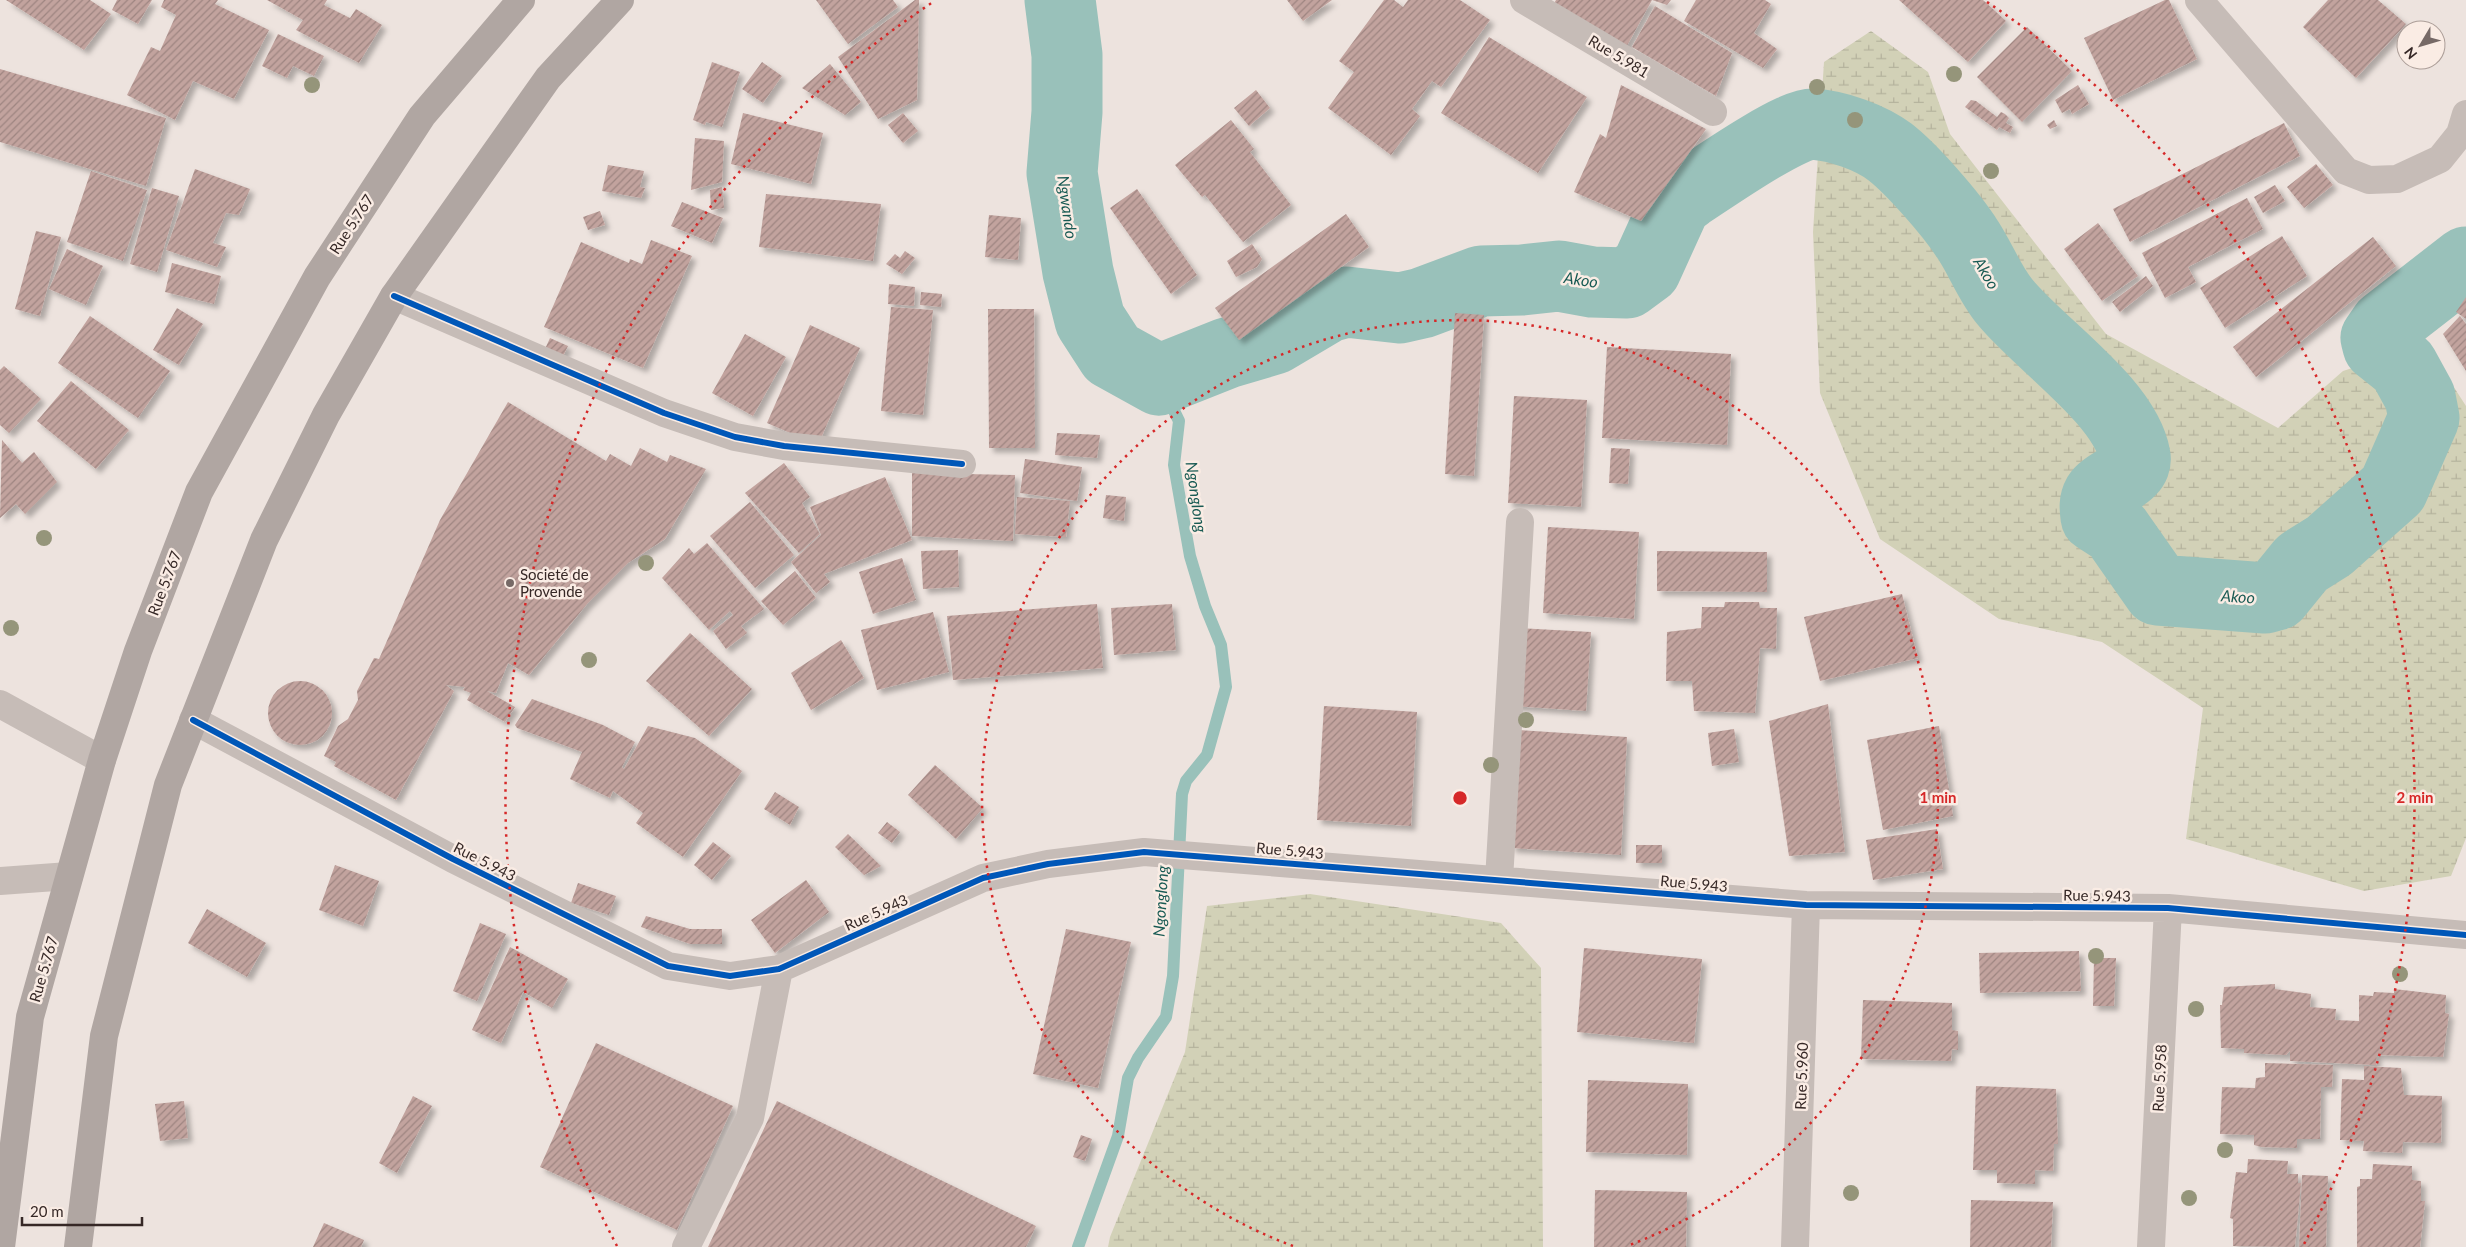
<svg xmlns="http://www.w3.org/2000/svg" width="2466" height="1247" viewBox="0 0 2466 1247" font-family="Lato,sans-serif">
	<defs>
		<pattern id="wetland-marsh" width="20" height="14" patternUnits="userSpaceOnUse" patternTransform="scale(1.25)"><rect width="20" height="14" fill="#d2d1b7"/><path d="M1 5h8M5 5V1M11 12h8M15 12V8" fill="none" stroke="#b5b39d"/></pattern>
		<pattern id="building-hatch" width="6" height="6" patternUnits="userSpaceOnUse" patternTransform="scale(1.25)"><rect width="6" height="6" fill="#c2a39e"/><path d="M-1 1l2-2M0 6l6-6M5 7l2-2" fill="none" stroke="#9e8581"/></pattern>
		<filter id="shadow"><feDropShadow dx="4.5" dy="4.5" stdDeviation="2.5" flood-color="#0004"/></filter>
	</defs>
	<rect width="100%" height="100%" fill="#ede3de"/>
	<path fill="url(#wetland-marsh)" d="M1871,31L1928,72L1950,134L2106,334L2278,428L2343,371L2426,344L2466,406V838L2451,876L2364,891L2186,839L2203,708L2102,642L1999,619L1880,539L1820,393L1813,232L1824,62Z
		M1310,894L1501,923L1541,968L1543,1247H1108L1110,1237L1185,1052L1207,906Z"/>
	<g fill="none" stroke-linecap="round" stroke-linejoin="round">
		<path stroke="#99c1ba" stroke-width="12" d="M1078,1247L1118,1136L1128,1078L1138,1058L1166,1017L1173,976L1182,794L1186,781L1207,755L1226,687L1221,645L1205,606L1190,556L1174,465L1179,421L1159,380"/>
		<path stroke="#99c1ba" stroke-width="71" d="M1060,0L1067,55V112L1062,173L1078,272L1090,320L1112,354L1159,380L1227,353L1274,339L1328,307L1346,302L1400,308L1422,303L1481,281L1522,280L1559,276L1592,282L1627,283L1646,269L1676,203L1688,194C1711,179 1791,123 1813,124C1838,126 1870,137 1890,152C1912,169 1951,214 1966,237C1980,257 1989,283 2005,302C2040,345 2125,401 2135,456C2139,475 2106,482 2098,495C2094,502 2095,509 2096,517L2116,530L2158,590L2265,598L2276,595L2302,563L2329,546L2393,489L2424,418L2420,397L2403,366L2378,346L2376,338L2385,325L2466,262"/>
	</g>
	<path fill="url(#building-hatch)" filter="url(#shadow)" d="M6,0H90L111,14L84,50Z
		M117,0H152L138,24L112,10Z
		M164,0H218L215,4L269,30L234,99L193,81L175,120L127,95L151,47L160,51L176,15L161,7Z
		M267,0H327L324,5L350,18L356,9L382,25L359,63L296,30L303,20Z
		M816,0H893L898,7L848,44Z
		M915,0H919L917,100L878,119L838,57Z
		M1287,0H1332L1303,21Z
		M1384,0H1394L1403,7L1408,0H1460L1490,20L1441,87L1432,81L1412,109L1420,116L1391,155L1328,108L1354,72L1339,61Z
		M1556,0H1671L1667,5L1652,0L1617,64L1544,21Z
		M1696,0H1765L1771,4L1754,33L1777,49L1763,68L1684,21Z
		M1899,0H1983L2006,21L1968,62Z
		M2165,0H2169L2197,59L2113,100L2084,38Z
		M2328,0H2378L2406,24L2356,78L2303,27Z
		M1655,6L1732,53L1716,96L1632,47Z
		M2027,27L2072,71L2022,122L1977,77Z
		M278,34L324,56L314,76L293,66L287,78L262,66Z
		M1489,37L1587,97L1538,173L1441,113Z
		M712,62L740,72L722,127L706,122L705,125L693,120Z
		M762,62L782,76L763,103L742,89Z
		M830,64L861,102L845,115L802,88Z
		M0,69L166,118L146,186L0,142Z
		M1621,85L1706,129L1641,221L1574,192L1600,134L1606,138Z
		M2078,85L2089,104L2072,114L2070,109L2062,113L2055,100Z
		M1256,90L1270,108L1249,126L1234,108Z
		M1971,100L1976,101L1997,117L2001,112L2005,114L2009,118L2006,123L2013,127L2010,133L1999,127L1997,130L1965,107Z
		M743,113L823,133L811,184L731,164Z
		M903,113L918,131L903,143L888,125Z
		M1231,120L1254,149L1250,152L1291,205L1243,242L1205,195L1202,197L1175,165Z
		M2054,120L2057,126L2050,129L2047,125Z
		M2284,123L2300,156L2130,242L2113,209Z
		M695,138L724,141L722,182L691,190Z
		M2316,164L2333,185L2304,208L2287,187Z
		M608,165L644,171L640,187L645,188L641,198L602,191Z
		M195,169L250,189L239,215L226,213L213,243L226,247L217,267L166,250Z
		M91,171L147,190L123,261L67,242Z
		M2275,185L2285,201L2263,213L2254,197Z
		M722,187L724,208L711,210L710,190Z
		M152,188L179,196L157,272L130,264Z
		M1137,189L1197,275L1171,294L1110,208Z
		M766,194L881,204L873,261L759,247Z
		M2247,198L2263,229L2188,267L2196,282L2165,298L2142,253Z
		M682,202L723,218L712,243L671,226Z
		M600,211L605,225L588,230L583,217Z
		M1346,214L1369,247L1239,340L1215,308Z
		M989,215L1021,218L1018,260L985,257Z
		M2098,223L2138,276L2102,301L2064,249Z
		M36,231L61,237L40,316L15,309Z
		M2282,236L2307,276L2225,328L2200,288Z
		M2373,237L2396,266L2256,377L2233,347Z
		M651,240L692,256L643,368L544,327L581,242L629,263L630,259L642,264Z
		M1252,244L1262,259L1257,267L1236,277L1227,261Z
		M67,249L103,266L86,305L49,289Z
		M905,251L915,258L902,274L886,264L895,254L900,258Z
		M172,263L221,276L214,304L165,292Z
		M2146,276L2153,286L2120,312L2112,302Z
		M889,284L915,287L914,306L888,304Z
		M921,292L942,294L941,307L920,305Z
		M2466,297V319L2456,312Z
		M891,307L933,310L923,415L881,411Z
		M177,308L203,324L179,365L153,350Z
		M988,309H1034L1035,448H989Z
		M1455,313L1484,315L1474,476L1445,474Z
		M90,316L170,371L138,418L58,363Z
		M2460,316L2466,324V371L2443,334Z
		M810,325L860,348L818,445L767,423Z
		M745,334L786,357L753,416L712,393Z
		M550,338L568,346L563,356L545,349Z
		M1607,347L1731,354L1727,445L1602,438Z
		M4,366L41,399L9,433L0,425V370Z
		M71,381L129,430L96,469L37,421Z
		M1514,396L1587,400L1581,507L1508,503Z
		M508,402L606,461L610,454L631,466L640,448L667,462L670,455L706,469L665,539L628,563L587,604L529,675L508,663L496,693L487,691L515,707L505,722L467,700L471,693L463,690L465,687L446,685L454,691L396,800L334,766L336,762L324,756L338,726L348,719L358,700L357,691L374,658L379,659L440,520Z
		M1057,433L1100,435L1097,458L1055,455Z
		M2,440L22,463L34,452L57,482L25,514L16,504L0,518Z
		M1611,448L1630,449L1628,484L1609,483Z
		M1025,459L1082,467L1077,501L1020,493Z
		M784,463L810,497L802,503L820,534L799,553L745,493Z
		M912,473L1015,475L1013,541L912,536Z
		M885,477L912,540L824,574L830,582L816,593L791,562L821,535L810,507Z
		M1106,495L1126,497L1124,521L1103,518Z
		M1017,497L1070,501L1066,537L1015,534Z
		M750,502L794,555L755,588L710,536Z
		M1548,527L1639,532L1634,619L1543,613Z
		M707,543L764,609L741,626L747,633L726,649L713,631L733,615L730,611L709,630L662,578L689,548L694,554Z
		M958,550L959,587L923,589L921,551Z
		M1657,551L1767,552V592L1657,591Z
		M902,558L916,600L873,614L859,572Z
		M795,571L816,598L783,625L761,601Z
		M1902,594L1918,658L1820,681L1804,617Z
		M1725,602H1759L1760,608H1777L1776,649L1760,648L1755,713L1694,711L1692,681H1666L1667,632L1701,628L1702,607H1724Z
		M1097,604L1103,668L953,680L947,616Z
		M1172,604L1176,650L1114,655L1111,608Z
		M933,612L949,672L877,690L861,630Z
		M1518,628L1591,632L1586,711L1513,706Z
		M690,633L752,689L709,736L646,681Z
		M841,640L864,678L811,710L791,673Z
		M268 713a32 32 0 1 1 64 0a32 32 0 1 1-64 0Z
		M532,699L603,725L635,742L622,767L624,769L648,726L695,738L742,771L683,857L636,823L643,813L613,791L610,798L570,779L582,752L517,728L515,725Z
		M1828,704L1845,852L1789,856L1769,721Z
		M1324,706L1417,712L1411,826L1317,820Z
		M1939,726L1953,816L1883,830L1867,740Z
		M1734,729L1739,762L1712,766L1708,733Z
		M1518,730L1627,737L1621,855L1511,848Z
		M935,765L983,808L956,839L908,795Z
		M775,792L799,807L790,825L764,809Z
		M887,822L900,832L892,843L878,833Z
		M1937,829L1943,869L1873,880L1866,840Z
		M848,834L881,866L864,875L835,847Z
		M713,842L731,856L712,880L694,865Z
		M1636,845H1662V863H1636Z
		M335,865L379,881L363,926L319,910Z
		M806,880L829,912L775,953L751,920Z
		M578,883L616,896L609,915L571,903Z
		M207,909L266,943L247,977L188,943Z
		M646,916L690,929H722V944H690L641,927Z
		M480,923L506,934L477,1001L453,991Z
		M1066,929L1131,942L1098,1088L1033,1074Z
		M510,947L568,979L552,1008L523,992L501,1043L472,1030Z
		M1584,948L1702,959L1694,1043L1577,1032Z
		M2079,951L2081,991L1980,993L1979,953Z
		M2094,958H2116L2114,1006H2093Z
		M2275,984V989L2311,994L2310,1007L2336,1009L2335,1020L2359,1021V995L2373,996L2374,992L2394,993V989L2446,995L2445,1013L2449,1014L2443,1057L2377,1055L2376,1065L2290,1061V1051L2286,1055L2244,1053V1049L2221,1048L2220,1005H2222L2224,987Z
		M1863,1000L1952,1003V1030L1958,1031V1050L1952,1049L1951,1061L1861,1059Z
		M596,1043L733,1106L677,1230L540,1167Z
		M2265,1063L2333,1065L2332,1087H2321L2320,1139H2297V1148L2261,1147L2254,1145V1135L2220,1134L2222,1087L2255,1088L2256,1078L2265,1077Z
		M2364,1066L2401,1068L2404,1095L2442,1096L2441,1143L2403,1142L2402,1153L2363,1151L2364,1141L2340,1140L2342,1079L2364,1080Z
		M1588,1080L1688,1084L1687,1155L1586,1152Z
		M1976,1086L2056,1089L2058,1144H2054L2053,1171L2035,1170V1184L1997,1183V1170H1973Z
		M413,1096L432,1106L397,1173L379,1163Z
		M184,1101L188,1138L160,1141L155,1104Z
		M777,1101L1036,1226L1026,1247H708Z
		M1081,1135L1092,1139L1085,1161L1073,1157Z
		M2248,1159L2288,1161L2287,1174H2298V1183H2301L2295,1247L2233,1246V1219L2230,1218L2236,1172L2247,1173Z
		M2373,1164L2412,1166V1180L2421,1181V1201H2425L2420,1247H2357V1187L2360,1186V1179H2372Z
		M2302,1175L2328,1176L2326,1247H2299Z
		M1595,1190L1687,1192L1686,1247H1594Z
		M1971,1200L2053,1202L2051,1247H1970Z
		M324,1223L364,1240L361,1247H313Z"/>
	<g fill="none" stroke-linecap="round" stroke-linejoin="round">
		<path stroke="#c6bcb7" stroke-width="28" d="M1524,0L1713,112
			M2199,0L2346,171L2369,180L2397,179L2440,159L2460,134L2466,114
			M394,296L664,413L735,437L784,446L962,464
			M0,704L102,760
			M193,720L453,859L668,966L730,976L779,969L983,878L1048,864L1144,852L1806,905L2168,908L2466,935
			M1499,880L1520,522
			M0,881L69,876
			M686,1247L750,1118L779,969
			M1795,1247L1806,905
			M2151,1247L2168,908"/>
		<path stroke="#b0a6a2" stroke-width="28" d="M1,1247L30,1017L102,760L138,651L199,492L317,277L422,116L521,0
			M78,1247L104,1036L168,785L264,540L326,415L394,296L548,78L620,0"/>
		<defs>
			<path id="cycleway" d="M394,296L664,413L735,437L784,446L962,464
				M193,720L453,859L668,966L730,976L779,969L983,878L1048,864L1144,852L1806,905L2168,908L2466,935"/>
		</defs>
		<use href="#cycleway" stroke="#faece4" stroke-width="9"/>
		<use href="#cycleway" stroke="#0057b8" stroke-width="6"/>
	</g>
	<g fill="#95957a">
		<circle cx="1954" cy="74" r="8"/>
		<circle cx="312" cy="85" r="8"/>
		<circle cx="1817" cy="87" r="8"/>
		<circle cx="1855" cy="120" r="8"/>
		<circle cx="1991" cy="171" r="8"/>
		<circle cx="44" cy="538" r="8"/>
		<circle cx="646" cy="563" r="8"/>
		<circle cx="11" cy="628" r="8"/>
		<circle cx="589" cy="660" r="8"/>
		<circle cx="1526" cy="720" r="8"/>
		<circle cx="1491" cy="765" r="8"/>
		<circle cx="2096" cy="956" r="8"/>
		<circle cx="2400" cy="974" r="8"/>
		<circle cx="2196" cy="1009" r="8"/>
		<circle cx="2225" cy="1150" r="8"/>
		<circle cx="1851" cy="1193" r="8"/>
		<circle cx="2189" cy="1198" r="8"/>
	</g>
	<g fill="none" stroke="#d62828" stroke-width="2.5" stroke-dasharray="2.5 5">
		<path d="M1293 1246A478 478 0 1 1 1627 1246"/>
		<path d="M617 1246A955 955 0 0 1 933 2M1987 2A955 955 0 0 1 2303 1246"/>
	</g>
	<circle fill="#766966" stroke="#faece4" stroke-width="2" cx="510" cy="583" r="5"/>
	<g text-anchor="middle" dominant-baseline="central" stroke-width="5" stroke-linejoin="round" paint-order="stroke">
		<g font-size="15" fill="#362826" stroke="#faece4">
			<text transform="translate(1619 56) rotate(31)">Rue 5.981</text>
			<text transform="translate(351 224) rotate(-57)">Rue 5.767</text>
			<text transform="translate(164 583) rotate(-69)">Rue 5.767</text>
			<text transform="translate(1290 850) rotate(5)">Rue 5.943</text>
			<text transform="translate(485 861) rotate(27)">Rue 5.943</text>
			<text transform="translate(1694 883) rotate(5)">Rue 5.943</text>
			<text transform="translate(2097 895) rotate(1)">Rue 5.943</text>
			<text transform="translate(876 912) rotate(-24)">Rue 5.943</text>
			<text transform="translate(43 969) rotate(-74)">Rue 5.767</text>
			<text transform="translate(1801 1076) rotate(-88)">Rue 5.960</text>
			<text transform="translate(2159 1078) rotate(-87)">Rue 5.958</text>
		</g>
		<g font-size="15" fill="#362826" stroke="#faece4" text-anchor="start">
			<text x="520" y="574">Societé de<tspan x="520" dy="17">Provende</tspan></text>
		</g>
		<g font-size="16" font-style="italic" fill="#185a53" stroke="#faece4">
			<text transform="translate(1068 207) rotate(82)">Ngwando</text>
			<text transform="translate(1987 273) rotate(59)">Akoo</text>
			<text transform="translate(1581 279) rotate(8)">Akoo</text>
			<text transform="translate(1197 497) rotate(82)">Ngonglong</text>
			<text transform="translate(2238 596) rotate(4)">Akoo</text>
			<text transform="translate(1160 901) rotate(-87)">Ngonglong</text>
		</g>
	</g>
	<circle cx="1460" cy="798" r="8" fill="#d62828" stroke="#faece4" stroke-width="2.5"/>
	<g font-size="15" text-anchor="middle" font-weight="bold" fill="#d62828" stroke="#faece4" stroke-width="5" stroke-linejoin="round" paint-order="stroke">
		<text x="1938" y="803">1 min</text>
		<text x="2415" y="803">2 min</text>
	</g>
	<g transform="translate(2421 45) rotate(232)"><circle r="24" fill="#faece4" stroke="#ac9e98"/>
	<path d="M0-4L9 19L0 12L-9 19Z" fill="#766966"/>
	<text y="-8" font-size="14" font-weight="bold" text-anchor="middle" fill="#362826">N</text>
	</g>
	<path d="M22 1217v8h120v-8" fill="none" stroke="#362826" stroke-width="2.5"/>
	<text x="30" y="1217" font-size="15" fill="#362826" stroke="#faece4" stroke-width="4" paint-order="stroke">20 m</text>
</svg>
